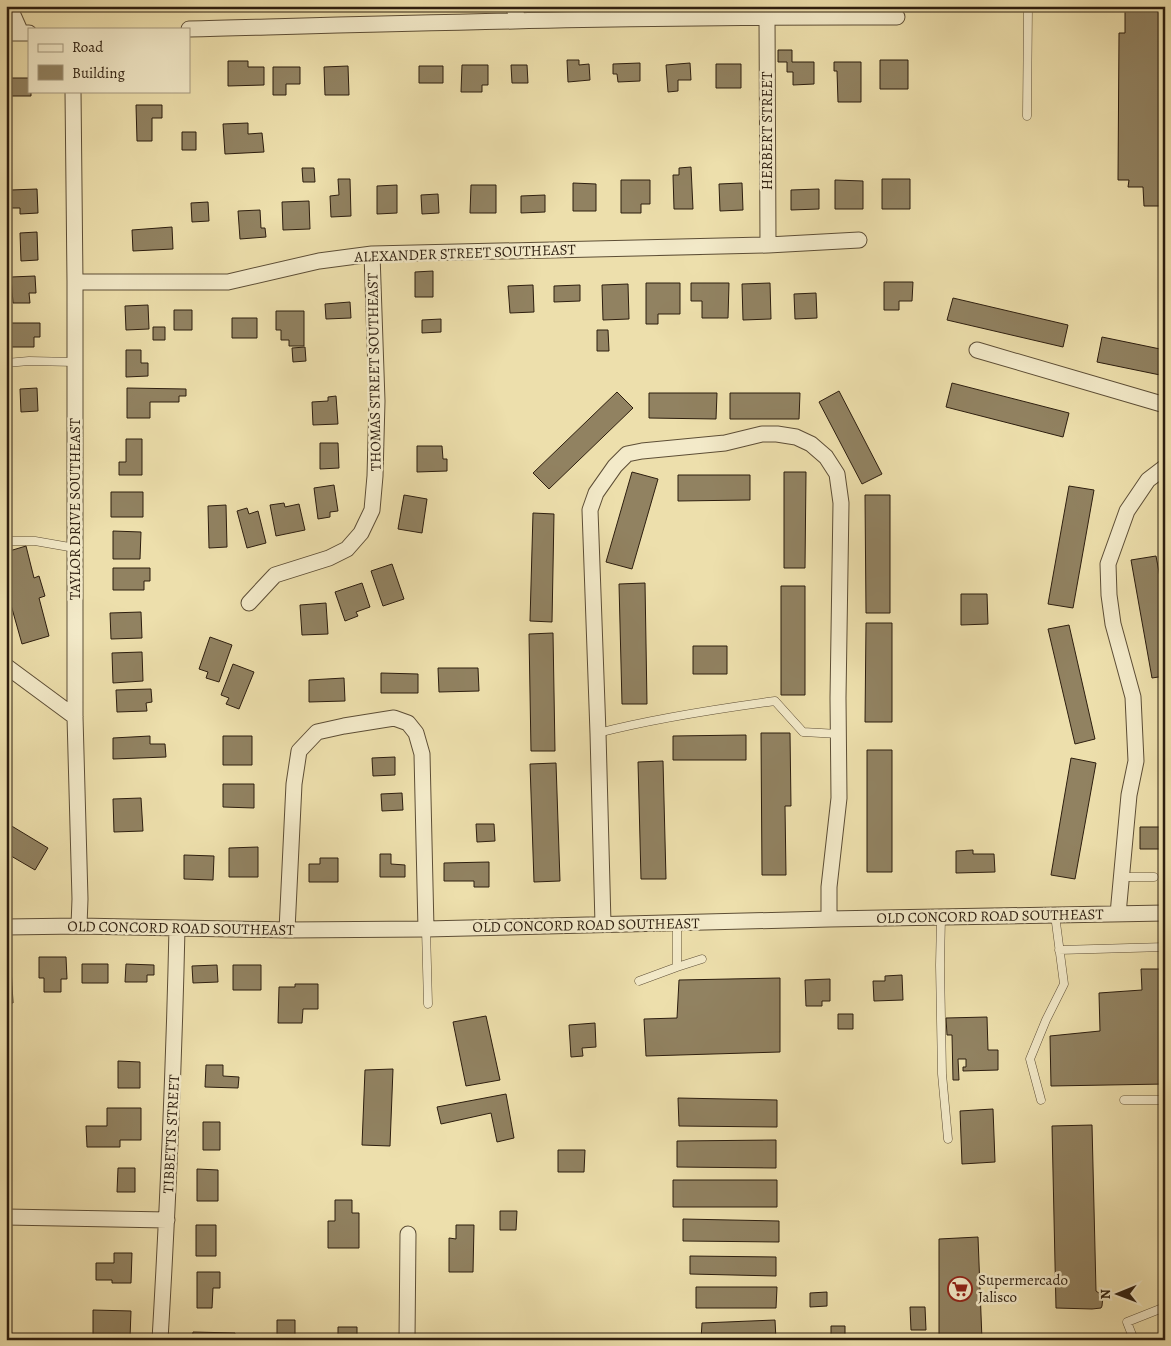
<svg xmlns="http://www.w3.org/2000/svg" width="1171" height="1346" viewBox="0 0 1171 1346" font-family="Alegreya,serif">
	<rect width="100%" height="100%" fill="#eddfac"/>
	<filter id="stains"><feTurbulence type="fractalNoise" baseFrequency=".004" numOctaves="4"/><feColorMatrix values="0 0 0 0 .2 0 0 0 0 .09 0 0 0 0 .02 0 0 0 .5 -.17"/></filter>
	<radialGradient id="worn" r=".72"><stop offset=".6" stop-color="#630" stop-opacity="0"/><stop offset="1" stop-color="#630" stop-opacity=".3"/></radialGradient>
	<path fill="#918261" stroke="#2d1e0f" d="M1125,6H1165V206H1144L1143,187H1128L1129,180H1118L1119,33H1125Z
		M778,50H792V62H814V84L793,85V72H787V62H778Z
		M567,60H579V65L589,64L590,80L568,82Z
		M880,60H908V89H880Z
		M228,61H248V67H264V85L228,86Z
		M834,62H861V102H838L837,71H834Z
		M640,63V81L618,82L617,74H613V64Z
		M690,63L691,80H678V91L668,92L666,65Z
		M716,64H741V88H716Z
		M462,65H488V85H482V92H461Z
		M511,65H527L528,83H512Z
		M348,66L349,95H325L324,67Z
		M419,66H443V83H419Z
		M273,67H300V84H286V95H273Z
		M6,78H29V91H31V96H6Z
		M136,105H162V118H152V141H137Z
		M248,123V134L262,133L264,152L225,154L223,124Z
		M182,132H196V150H182Z
		M691,167L693,209H674L673,175H679V168Z
		M302,168H314L315,182H303Z
		M338,179H350L351,216L331,217L330,196L339,195Z
		M882,179H910V209H882Z
		M621,180H650V204H641V213H621Z
		M835,180L863,181V209H835Z
		M573,183L596,184V211H573Z
		M742,183L743,210L720,211L719,184Z
		M397,185V213L377,214V186Z
		M471,185H496V213H470Z
		M37,189L38,213L20,214V208H11V190Z
		M819,189V209L791,210V190Z
		M438,194L439,213L422,214L421,195Z
		M545,195V212L521,213V196Z
		M309,201L310,229L283,230L282,202Z
		M208,202L209,221L192,222L191,203Z
		M260,210L261,228H265L266,237L240,239L238,211Z
		M172,227L173,249L133,251L132,230Z
		M37,232L38,260L21,261L20,233Z
		M433,271V297H415V272Z
		M35,276L36,293H29L30,303H13L11,277Z
		M884,282H913L912,301H899V310H884Z
		M646,283H680V314H658V324H646Z
		M691,283H729L728,318H702V301H691Z
		M770,283L771,319L743,320L742,284Z
		M628,284L629,319L603,320L602,285Z
		M533,285L534,312L510,313L508,286Z
		M580,285V301L554,302V286Z
		M816,293L817,318L795,319L794,294Z
		M953,298L1068,325L1063,347L947,320Z
		M350,302L351,318L326,319L325,304Z
		M148,305L149,329L126,330L125,306Z
		M174,310H192V330H174Z
		M276,311H304V346H289V340H281V330H276Z
		M232,318H257V338H232Z
		M441,319V332L422,333V320Z
		M6,323H40V337H34V347H6Z
		M153,327H165V340H153Z
		M597,330H608L609,351H597Z
		M1102,337L1165,350V376L1097,362Z
		M305,347L306,361L293,362L292,348Z
		M126,350H141V363H148V376L126,377Z
		M952,383L1069,413L1063,437L946,407Z
		M37,388L38,411L21,412L20,389Z
		M127,388L186,389V396H179V402H150V418H127Z
		M839,391L882,474L862,484L819,402Z
		M617,392L633,408L549,489L533,473Z
		M649,393H717L716,419L649,418Z
		M730,393H800L799,419H730Z
		M336,396L338,424L313,425L312,402L328,401V397Z
		M126,439H142V475H119V462H126Z
		M320,443H338L339,468L320,469Z
		M417,446H442L443,459H447V471L417,472Z
		M632,472L658,479L632,569L606,562Z
		M784,472H806L805,568H784Z
		M678,475H750V500L678,501Z
		M334,485L338,511L330,512V517L318,519L314,488Z
		M1069,486L1094,490L1073,608L1048,604Z
		M111,492H143V517H111Z
		M404,495L427,499L422,533L398,529Z
		M865,495H890V613H866Z
		M284,503L285,507L299,504L305,530L276,536L270,505Z
		M226,505L227,547L209,548L208,506Z
		M247,508L249,514L258,511L266,543L247,548L237,511Z
		M533,513L554,514L552,622L530,621Z
		M113,531L141,532L140,559H113Z
		M26,546L34,578L39,576L45,596L39,598L49,636L22,644L11,605L6,606V552Z
		M1156,556L1165,604V676L1152,678L1131,560Z
		M392,564L404,599L383,606L371,571Z
		M113,568H150V581H144V590H113Z
		M362,583L370,607L356,612L358,616L345,621L335,592Z
		M645,583L647,704H622L619,584Z
		M781,586H805V695H781Z
		M961,594H987L988,624L961,625Z
		M326,603L328,634L302,635L300,605Z
		M141,612L142,638L111,639L110,613Z
		M866,623H892V722H865Z
		M1069,625L1095,739L1075,744L1048,629Z
		M553,633L555,751H531L529,634Z
		M210,637L232,645L219,682L206,678L208,672L199,669Z
		M693,646H727V674H693Z
		M142,652L143,681L113,683L112,653Z
		M233,664L254,672L239,709L226,704L229,698L221,695Z
		M438,668H478L479,691L439,692Z
		M381,673L418,674V693H381Z
		M344,678L345,701L309,702V680Z
		M151,689L152,702L146,703L147,711L117,712L116,690Z
		M1160,693H1165V812H1161Z
		M761,733H790L791,806H785L786,875H762Z
		M746,735V760H673V736Z
		M150,736V744H165L166,757L113,759V738Z
		M223,736H252V765H223Z
		M867,750H892V872H867Z
		M395,757V775L373,776L372,758Z
		M1071,758L1096,763L1075,879L1051,875Z
		M663,761L666,879H641L638,762Z
		M556,763L560,881L534,882L530,764Z
		M223,784H254V808L223,807Z
		M402,793L403,810L382,811L381,794Z
		M141,798L143,831L114,832L113,799Z
		M476,824H494L495,841L477,842Z
		M10,825L48,848L35,870L6,853V830Z
		M1140,827H1165V849H1140Z
		M258,847V877H229V848Z
		M973,850V854H994L995,872L956,873V851Z
		M380,854H391V864L405,865V877H380Z
		M184,855L214,856L213,880L184,879Z
		M320,858H338V882H309V864H320Z
		M489,862V887H474V881H444V863Z
		M39,957H66L67,979H61V992H44V978H39Z
		M82,964H108V983H82Z
		M126,964L154,965V975H147V982H125Z
		M217,965L218,982L193,983L192,966Z
		M233,965H261V990H233Z
		M6,967H11L13,1003H6Z
		M1141,969H1165V1084L1051,1086L1050,1036L1100,1031L1099,993L1142,990Z
		M902,975L903,1000L874,1001L873,981H885V976Z
		M780,978V1052L646,1056L644,1019L677,1018L679,980Z
		M830,979V1001H822V1006H806L805,980Z
		M295,984H318V1009H303L302,1023H278L279,987H295Z
		M838,1014H853V1029H838Z
		M486,1016L500,1080L466,1086L453,1022Z
		M987,1017L988,1050H998V1070L963,1071V1067H966V1059H958L959,1080H953L952,1035H947L946,1018Z
		M595,1023L596,1047L582,1048L583,1056L571,1057L569,1025Z
		M118,1061L140,1062V1088H118Z
		M206,1065H223V1076L239,1077L238,1088L205,1087Z
		M393,1069L390,1146L362,1145L365,1070Z
		M506,1094L514,1138L497,1142L491,1113L441,1124L437,1107Z
		M678,1098L777,1100V1127L679,1126Z
		M107,1108H141V1140H120V1147H87L86,1126H107Z
		M993,1109L995,1162L962,1164L960,1111Z
		M203,1122H220V1150H203Z
		M1092,1125L1096,1291L1103,1296L1102,1306L1101,1308L1092,1309L1056,1308L1052,1126Z
		M776,1140V1168L677,1167V1141Z
		M558,1150H585L584,1172H558Z
		M118,1168H135V1192H117Z
		M197,1169L218,1170V1201H197Z
		M673,1180H777V1207H673Z
		M335,1200H352V1213H359V1248H328V1221H335Z
		M500,1211H517L516,1230H500Z
		M683,1219L779,1221V1242L683,1241Z
		M196,1225H216V1256H196Z
		M456,1225H474L473,1272H449V1238L456,1239Z
		M978,1237L982,1340H939V1239Z
		M114,1253H132L131,1283H112V1280H96V1263H114Z
		M690,1256L776,1257V1276L690,1274Z
		M197,1272H220V1288H213L212,1308H197Z
		M696,1287H777L776,1308H696Z
		M827,1292V1306L810,1307V1293Z
		M910,1307H925L926,1330H911Z
		M93,1310L131,1311L130,1338L93,1337Z
		M277,1320H295V1340H277Z
		M775,1320L776,1340H701L702,1323Z
		M831,1326H845V1340H831Z
		M338,1327H357V1340H338Z
		M193,1332L235,1333V1340H192Z"/>
	<g fill="none" stroke-linecap="round" stroke-linejoin="round">
		<defs>
			<path id="service" d="M1027,116L1028,6
				M6,363L29,361L75,362
				M6,541H35L75,548
				M598,733C656,718 716,709 775,701L803,732L839,734
				M1122,877H1154
				M941,917L940,965L942,1074L948,1139
				M426,929L428,1004
				M1059,950L1165,947
				M677,967L702,959
				M639,981L677,967V923
				M1041,1100L1030,1059L1046,1020L1064,984L1055,915
				M1124,1100H1165
				M1134,1340L1127,1322L1165,1307"/>
			<path id="minor" d="M9,6L21,33
				M513,6L519,21
				M767,16L768,245
				M189,29C425,23 661,16 897,17
				M6,33H29
				M73,91L75,282V717L80,899L79,926
				M75,282H228L319,261L372,254L768,245L859,240
				M977,350L1165,405
				M249,603L275,575L329,558L347,549L361,533L372,510L375,476L377,401L372,254
				M6,666L75,717
				M1118,914L1129,795L1136,761L1133,697L1113,624L1109,595L1108,564L1127,511L1148,480L1165,467
				M603,924L598,733L590,510L596,493L615,466L627,454L642,451L725,443L762,434H777L796,437L811,444L826,457L837,474L841,503L838,698L839,798L829,887V919
				M6,927L79,926L287,930L426,929L829,919L1165,913
				M287,930L294,784L299,751L317,732L344,726L394,718L408,723L416,733L422,754L426,929
				M6,1217L167,1220
				M160,1340C168,1203 174,1066 177,928
				M407,1340L408,1234"/>
		</defs>
		<use href="#service" stroke="#5d4e36" stroke-width="9"/>
		<use href="#minor" stroke="#5d4e36" stroke-width="17"/>
		<use href="#service" stroke="#f3eac9" stroke-width="8"/>
		<use href="#minor" stroke="#f3eac9" stroke-width="15"/>
	</g>
	<defs>
		<symbol id="supermarket-ring" viewBox="-11 -11 22 22"><circle r="9.5" fill="#f3eac9" stroke="#8f2418" stroke-width="1.5"/><path d="M-6-5.5h2.5l.6 2H6L4.5 2H-2.5L-4.4-4H-6ZM-1.5 3.2a1.3 1.3 0 1 0 .1 0ZM3 3.2a1.3 1.3 0 1 0 .1 0Z" fill="#8f2418"/></symbol>
	</defs>
	<g fill-rule="evenodd">
		<use href="#supermarket-ring" x="946" y="1275" width="28" height="28"/>
	</g>
	<g text-anchor="middle" dominant-baseline="central" stroke-width="5" stroke-linejoin="round" paint-order="stroke">
		<g font-size="15" fill="#2d1e0f" stroke="#f3eac9">
			<text transform="translate(767 131) rotate(-90)">HERBERT STREET</text>
			<text transform="translate(465 253) rotate(-2)">ALEXANDER STREET SOUTHEAST</text>
			<text transform="translate(374 372) rotate(-91)">THOMAS STREET SOUTHEAST</text>
			<text transform="translate(75 509) rotate(-90)">TAYLOR DRIVE SOUTHEAST</text>
			<text transform="translate(990 916) rotate(-1)">OLD CONCORD ROAD SOUTHEAST</text>
			<text transform="translate(586 925) rotate(-1)">OLD CONCORD ROAD SOUTHEAST</text>
			<text transform="translate(181 928) rotate(1)">OLD CONCORD ROAD SOUTHEAST</text>
			<text transform="translate(171 1134) rotate(-87)">TIBBETTS STREET</text>
		</g>
		<g font-size="15" fill="#2d1e0f" stroke="#f3eac9" text-anchor="start">
			<text x="978" y="1280">Supermercado<tspan x="978" dy="17">Jalisco</tspan></text>
		</g>
	</g>
	<rect width="1171" height="1346" fill="none" stroke="#eddfac" stroke-width="25"/>
	<rect x="8" y="8" width="1156" height="1331" fill="none" stroke="#2d1e0f" stroke-width="2.5"/>
	<rect x="12" y="12" width="1146" height="1321" fill="none" stroke="#2d1e0f"/>
	<rect x="28" y="28" width="162" height="65" fill="#f3eac9" stroke="#a4987f"/>
	<rect x="38" y="44" width="25" height="8" fill="#f3eac9" stroke="#a4987f"/>
	<text x="72" y="52" font-size="15" fill="#2d1e0f">Road</text>
	<rect x="38" y="65" width="25" height="15" fill="#918261" stroke="#a4987f"/>
	<text x="72" y="78" font-size="15" fill="#2d1e0f">Building</text>
	<g transform="translate(1118 1294) rotate(269)" stroke="#f3eac9" stroke-width="4" paint-order="stroke">
	<path d="M0-4L9 19L0 12L-9 19Z" fill="#2d1e0f"/>
	<text y="-8" font-size="14" font-weight="bold" text-anchor="middle" fill="#2d1e0f">N</text>
	</g>
	<rect width="100%" height="100%" filter="url(#stains)"/>
	<rect width="100%" height="100%" fill="url(#worn)"/>
</svg>
